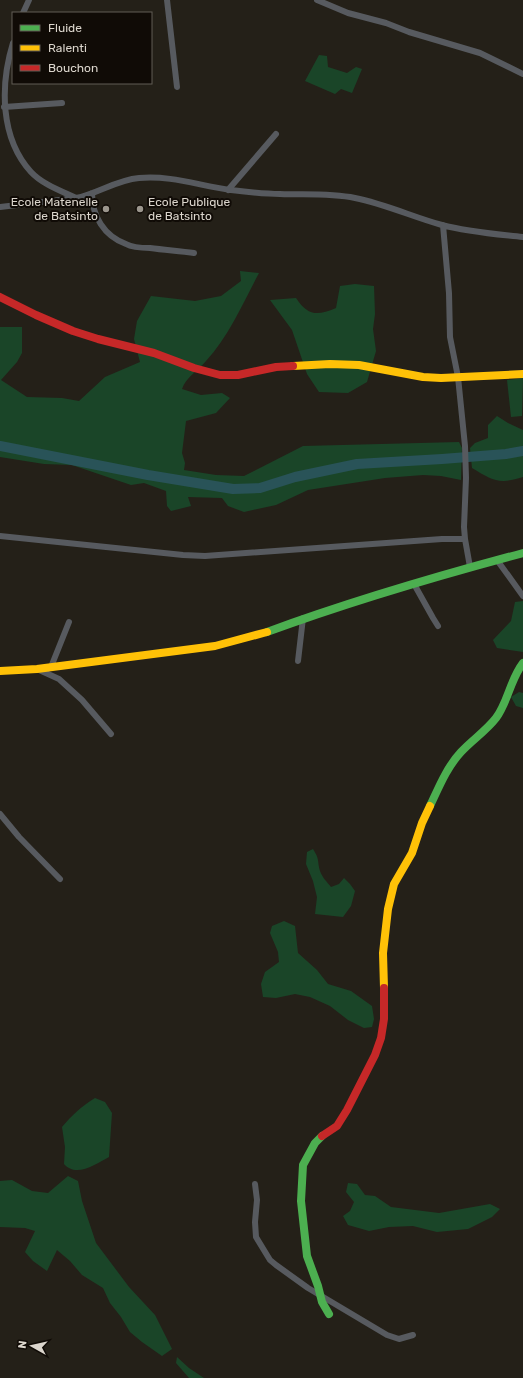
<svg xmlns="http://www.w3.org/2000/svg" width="523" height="1378" viewBox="0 0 523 1378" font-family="Rubik,sans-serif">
	<rect width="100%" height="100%" fill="#242018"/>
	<path fill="#1a4528" d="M319,55L327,56L328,67L347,73L356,67L362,69L352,93L341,89L335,94L305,81Z
		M240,271L259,273C243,303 229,336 206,361C198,371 186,377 182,389L201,395L222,393L230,398L216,413L186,421L182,453L185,463L184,470L216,475L244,476L303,446L459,442L462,448L461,480L441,476L423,475L385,478L340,485L308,490L276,505L244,512L228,506L222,498L188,497L191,506L171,511L167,506L166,491L144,483L131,485L72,465L44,464L0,457V327H22V353L17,362L1,380L27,397L62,398L79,401L105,377L140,362L134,339L137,321L151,296L195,301L221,296L241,281Z
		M355,284L374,286L375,314L373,329L376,351L367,382L348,393L319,392L307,374L292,330L270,300L296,298C308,316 317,316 336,308L340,286Z
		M523,378L522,416L511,417L507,380Z
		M497,416L508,423L523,430V477C499,485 492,480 472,468L470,448L475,443L488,438V425Z
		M523,601V652L497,648L493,640L511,621L515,602Z
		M519,692L523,693V708L516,706L511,697Z
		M313,849C320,860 317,860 320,871C322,877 327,882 331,887L339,884L344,878L350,884L355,891L351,906L343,917L315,914L317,897L313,881L306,864L307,852Z
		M284,921L295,926L298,953L317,970L328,984L351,991L372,1006L374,1019L372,1027L364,1028L348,1020L330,1006L310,997L295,994L276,998L263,997L261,984L265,972L279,962L278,952L270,933L272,926Z
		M95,1098L105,1102L112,1113L109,1157C96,1164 76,1178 64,1164L65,1147L62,1127C72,1115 82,1106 95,1098Z
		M68,1176L78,1181L82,1201L96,1243L129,1287L155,1315L172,1349L162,1356L142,1342L130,1332L121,1317L110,1303L103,1288L82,1275L70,1261L57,1250L47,1271L33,1261L25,1252L35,1231L25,1228L0,1227V1181L12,1180L32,1191L48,1193Z
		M348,1183L357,1184L365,1195L375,1196L391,1207L439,1213L490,1204L500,1209L492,1217L468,1229L437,1232L413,1226L389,1227L369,1231L348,1225L343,1216L350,1211L354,1202L346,1192Z
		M177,1357L189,1368L204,1378H189L176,1363Z"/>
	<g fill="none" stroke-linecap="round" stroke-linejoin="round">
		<path stroke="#295358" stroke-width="10" d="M0,446L148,475L233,489L260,488L295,477L357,464L442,459L506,454L523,451"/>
		<path stroke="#575a5f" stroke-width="6" d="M167,0L177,87
			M317,0L348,13L386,23L409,32L480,53L523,74
			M23,13L29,0
			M13,43C0,85 0,138 31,172C42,184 61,191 76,198
			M4,107L62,103
			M228,190L276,134
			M92,193C92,216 104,236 126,244C133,248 142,248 150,248C165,250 179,251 194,253
			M0,207L76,198C97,194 116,180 139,178C171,175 200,186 231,190C247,192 263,194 280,194C305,195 330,193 355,198C385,204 413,217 442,225C468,232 496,234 523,237
			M443,225L449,293L450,337L458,377L465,446L466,478L464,527L465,539L470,567
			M0,536L183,555L205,556L442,539H465
			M497,560L523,596
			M414,584L433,618L438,626
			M298,661L303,618
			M51,667L69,622
			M37,669L59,679L82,700L111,734
			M0,814L19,837L60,879
			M255,1184L257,1200L255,1222L256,1237L270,1260L276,1265L308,1288L387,1335L399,1339L413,1335"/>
		<path stroke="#4caf50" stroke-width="8" d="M267,632C351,601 437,576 523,553
			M430,806C439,787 447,767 461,752C472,740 486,731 496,718C508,702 510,680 523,663
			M322,1136L315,1143L303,1165L301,1201L307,1256L318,1286L322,1302L329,1314"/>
		<path stroke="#ffc107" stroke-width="8" d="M293,366L330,364L359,365L423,377L441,378L523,374
			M0,671L37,669L215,646L267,632
			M384,988L383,953L388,909L394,884L412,853L422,823L430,806"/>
		<path stroke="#c62828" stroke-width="8" d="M0,297L36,315L73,331L98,339L154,353L194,368L220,375H238L276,367L293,366
			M322,1136L337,1126L347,1110L375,1055L381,1038L384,1019V988"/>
	</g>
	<g fill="#9b968d" stroke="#100b06" stroke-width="1.5">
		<circle cx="106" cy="209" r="4"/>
		<circle cx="140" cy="209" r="4"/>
	</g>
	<g text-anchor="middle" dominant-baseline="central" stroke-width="4" stroke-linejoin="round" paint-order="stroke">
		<g font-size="12" fill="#dbd5cc" stroke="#100b06" text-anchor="end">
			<text x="98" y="202">Ecole Matenelle<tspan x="98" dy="14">de Batsinto</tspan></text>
			<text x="148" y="202" text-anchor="start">Ecole Publique<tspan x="148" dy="14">de Batsinto</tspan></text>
		</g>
	</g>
	<rect x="12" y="12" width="140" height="72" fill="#100b06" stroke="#615c55"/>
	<rect x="20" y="25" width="20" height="6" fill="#4caf50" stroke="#615c55"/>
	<text x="48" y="32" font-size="12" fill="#dbd5cc">Fluide</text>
	<rect x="20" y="45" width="20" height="6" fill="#ffc107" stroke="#615c55"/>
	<text x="48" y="52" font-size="12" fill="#dbd5cc">Ralenti</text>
	<rect x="20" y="65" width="20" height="6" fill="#c62828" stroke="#615c55"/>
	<text x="48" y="72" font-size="12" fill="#dbd5cc">Bouchon</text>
	<g transform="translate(32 1346) rotate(278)" stroke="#100b06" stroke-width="3" paint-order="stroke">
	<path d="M0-3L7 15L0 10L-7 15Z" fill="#dbd5cc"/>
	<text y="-6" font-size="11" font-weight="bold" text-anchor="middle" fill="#dbd5cc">N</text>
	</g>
</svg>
